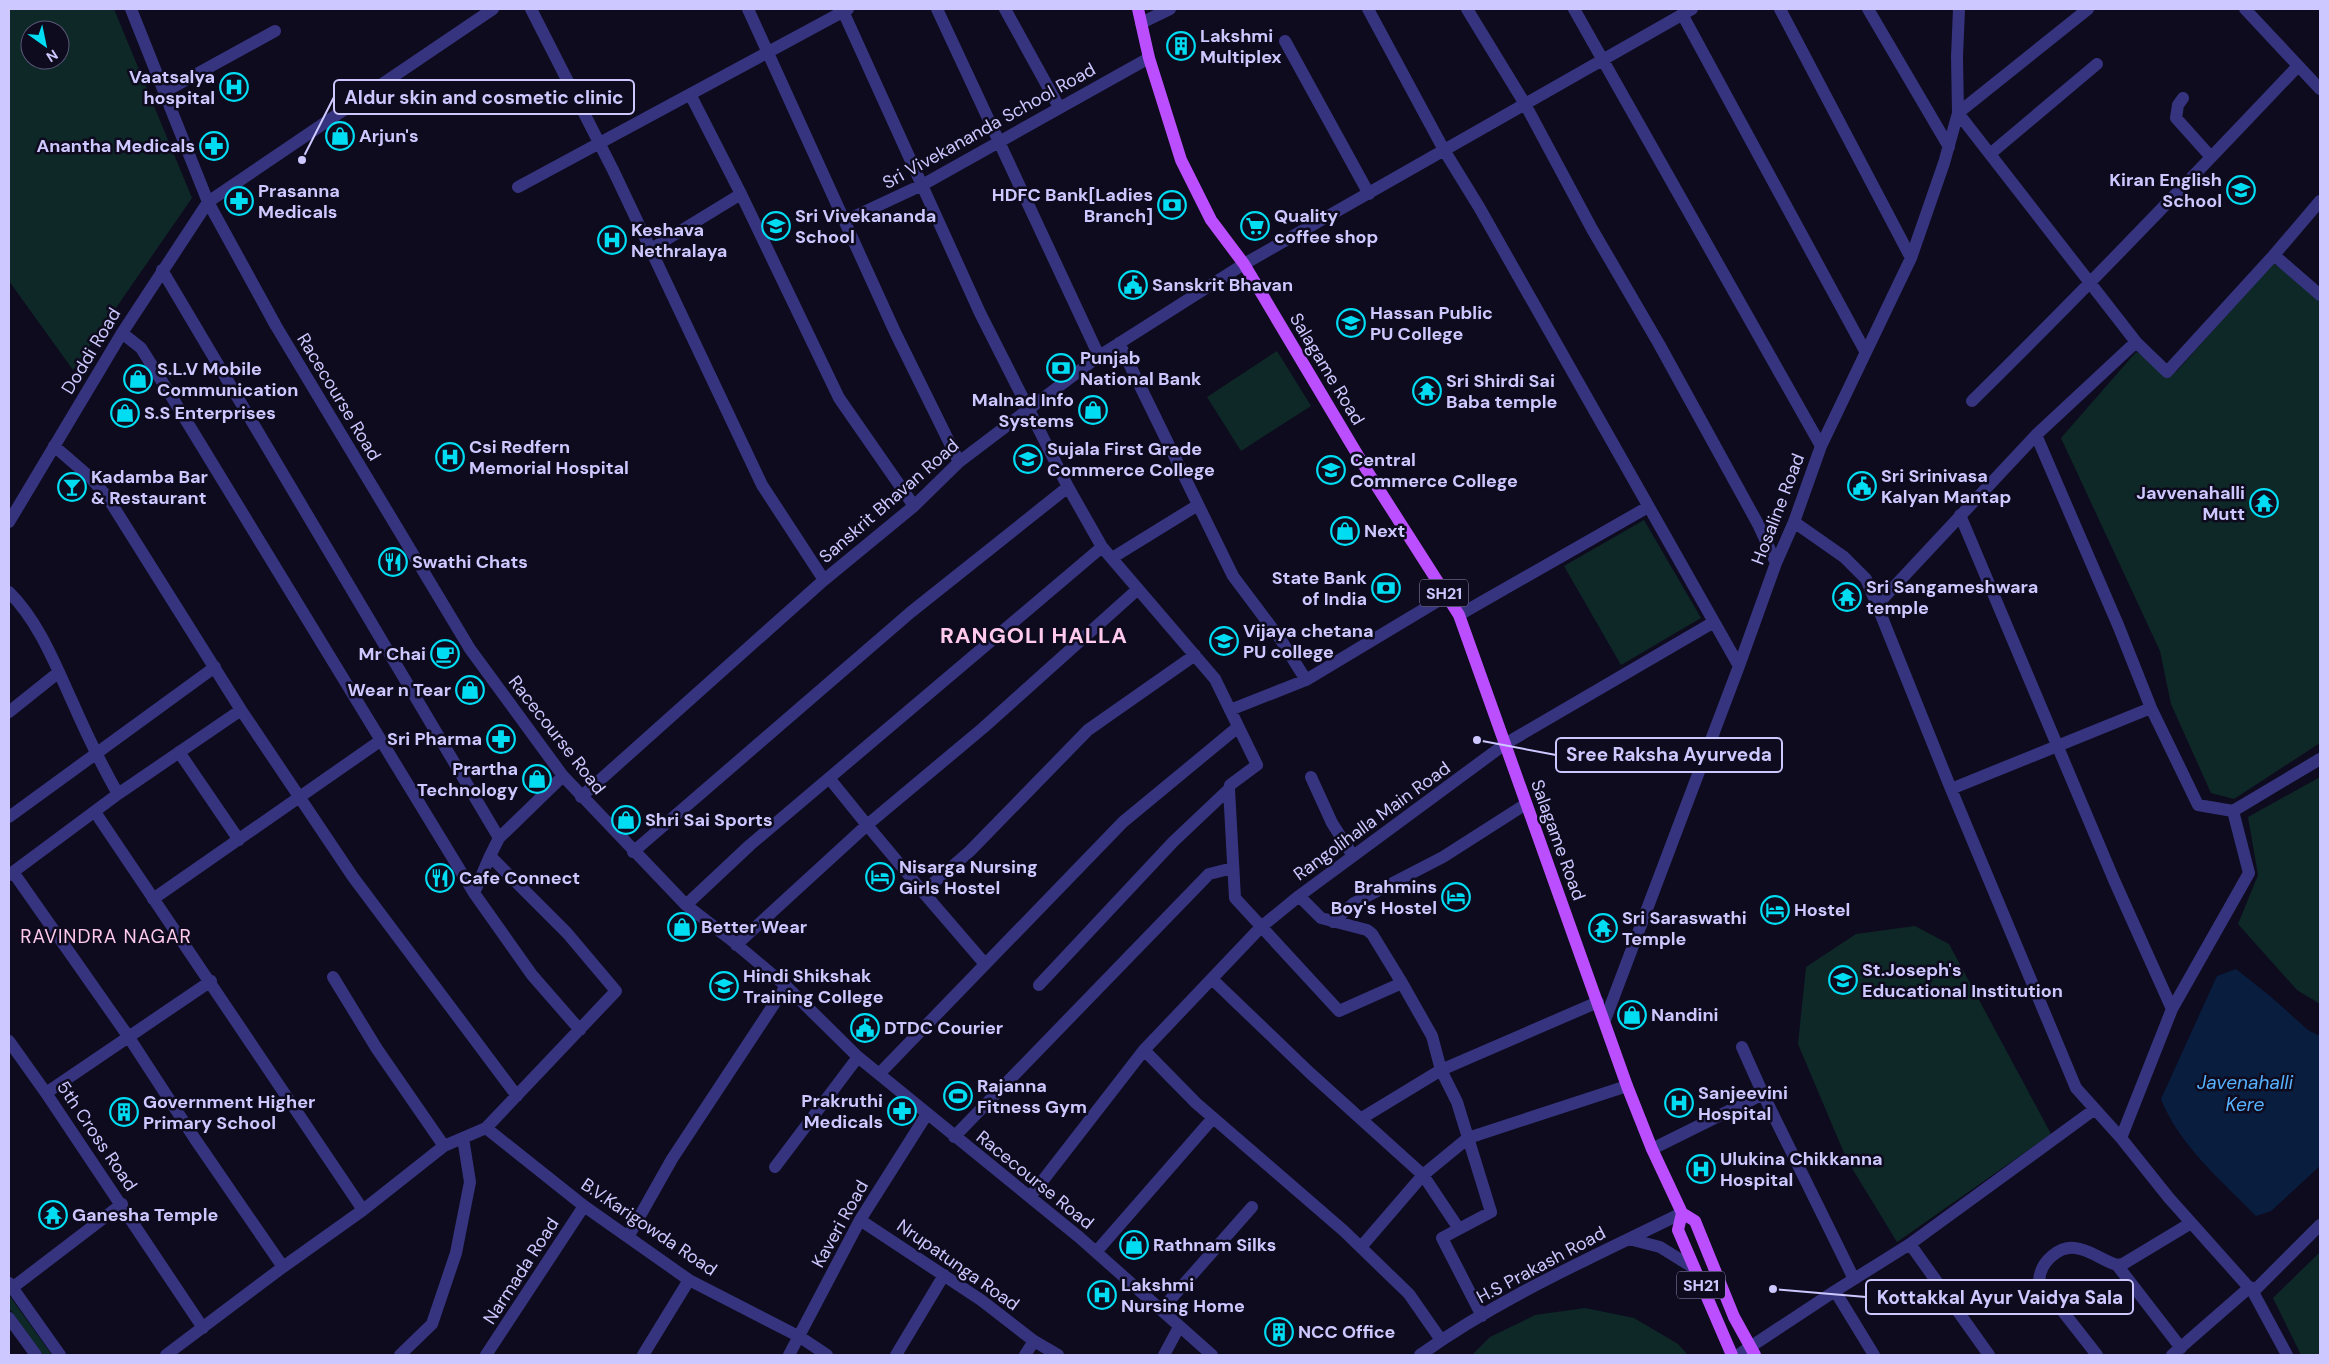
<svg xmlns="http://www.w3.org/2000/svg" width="2329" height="1364" viewBox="0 0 2329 1364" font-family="'DM Sans',sans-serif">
	<rect width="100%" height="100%" fill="#0e0b1e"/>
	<path fill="#0e2827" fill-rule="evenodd" d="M9,9H114L192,198L73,370L9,281ZM30,30H60V60H30Z
		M2273,263L2320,295V743L2234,799L2211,793L2171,704L2160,651L2061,438L2136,352L2176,372Z
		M1277,351L1311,406L1241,451L1207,397Z
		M1644,520L1701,618L1621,665L1564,566Z
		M2320,777V1004L2297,990L2238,924L2258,875L2248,817Z
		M1915,926L1949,944L2051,1134L1897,1242L1847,1160L1798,1044L1806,967L1856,934Z
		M2320,1252V1355H2301L2273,1298Z
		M9,1295L52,1355H43L9,1308Z
		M1585,1308L1634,1318L1678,1344L1688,1355H1472L1490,1337L1535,1315Z"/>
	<path fill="#091d3f" d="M2236,969L2270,996L2308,1030L2320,1036V1166L2271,1211L2256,1216C2222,1181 2179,1145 2161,1099L2217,976Z"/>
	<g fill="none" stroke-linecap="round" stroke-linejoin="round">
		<path stroke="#36347f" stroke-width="12" d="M131,9L208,202L276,326L470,649L563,776L686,905L730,939L786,986L858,1057L1079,1237L1212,1355
			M531,9L614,172L762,485L824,580
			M748,9L895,332L959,462
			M842,9L980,313L1068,487L1102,547L1215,679L1257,765L1230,785L1229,789L1235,898L1339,1011L1402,983L1432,1036L1441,1070L1457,1102L1491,1212L1442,1238L1482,1316
			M937,9L1099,356
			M1005,9L1059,107
			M1368,9L1444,150L1479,207L1739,666
			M1467,9L1525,104L1592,229L1659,344L1758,524L1776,563
			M1574,9L1821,446
			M1780,9L1911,258
			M1868,9L1949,147
			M2088,9L1958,113L2136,342
			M2245,9L2320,89
			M1682,14L1865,351
			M1141,23L1170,9
			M1285,41L1369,194
			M164,92L275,31
			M690,94L741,194L839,398L914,506
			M2183,98L2178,105L2176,118L2211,157
			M1990,154L2097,64
			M518,187L848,9
			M845,221L924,184L1149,58
			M651,249L741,194
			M2274,255L2320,201
			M162,270L499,838
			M122,333L141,348L173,399L474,893L532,975L580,1030
			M1119,343L1233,576L1281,640L1306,680L1230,710
			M1972,401C2083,292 2191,179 2298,66
			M2036,435L2118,625L2151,708L2198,805L2233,811L2320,759
			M54,446L91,478L108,498L241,710L353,877L517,1096
			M1960,515L2114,880L2172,1009L2121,1138
			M9,522L122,333L208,202L493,9
			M1794,522L1844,557L1866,579L1877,605L2036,435L2136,342L2167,372L2274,255L2320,295
			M1112,558L1198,505
			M9,592C39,622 55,664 72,701C86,733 101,764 118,794L9,875
			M1877,605L1951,789
			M1459,615L1648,507
			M1306,680L1446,596
			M2151,708L1951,789L2076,1088L2121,1138L2169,1198L2253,1292
			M9,712L59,672
			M179,752L239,840
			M1311,777L1332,823L1353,856
			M829,778L867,825L983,728L1138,589
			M118,794L241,710
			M581,797L824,580L914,506L959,462L1099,356L1244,264L1692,9
			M95,812L363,1210
			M9,817L215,667
			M633,852L911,612L1068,487
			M13,872L128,1036L195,1139L283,1267
			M474,893L490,856
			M1299,896L1321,918L1367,930L1372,934L1402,983
			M153,899L380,741
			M686,905L750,845L1102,547
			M1333,922L1354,903L1443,857L1526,804
			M736,945L867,825L923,892
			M985,964L923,892L970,851L1088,730L1195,655
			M333,977L377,1049L444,1146
			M1212,979L1310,1073L1423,1175L1459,1229
			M1039,985L1173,842L1229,789
			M2172,1009L2249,873L2233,811
			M1605,1020L1739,666L1776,563L1794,522L1821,446L1911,258L1944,163L1958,113L1957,57L1959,9
			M9,1041L46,1093L203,1328
			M1742,1047L1763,1094L1854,1279
			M879,1074L1123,822L1238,727
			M46,1093L211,981
			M1362,1118L1441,1070L1598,1002
			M486,1128L584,1206L689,1280L800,1337L827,1355
			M954,1137L1209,874L1233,868
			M1652,1149L1763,1094
			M775,1167L858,1057
			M1030,1197L1144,1050
			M860,1220L981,1300L1034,1341L1058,1355
			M628,1237L672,1159L786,986
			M1629,1239L1660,1247L1694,1268
			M1910,1244L1989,1355
			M1361,1247L1423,1175L1468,1138L1627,1086
			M1096,1252L1213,1118
			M2117,1265L2181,1348
			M9,1283L60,1355
			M12,1288L122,1204
			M1835,1291L1910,1244L2095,1109
			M1161,1310L1252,1207
			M9,1318L36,1355
			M1441,1340L1409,1294L1344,1231L1196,1103L1144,1050L1261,927L1299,896L1505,744L1714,622
			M166,1355L283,1267L363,1210L444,1146L486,1128L616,991L567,933L490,856L499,838L563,776
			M400,1355L432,1324L456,1253L470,1182L463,1138
			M486,1355L584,1206
			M643,1355L689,1280
			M789,1355L860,1220L927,1114
			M896,1355L944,1275
			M1025,1355L1034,1341
			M1164,1355L1179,1327
			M1420,1355C1501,1297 1593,1257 1682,1213
			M1738,1355L1835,1291L1874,1355
			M2097,1355L2039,1281C2040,1262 2060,1243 2080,1249C2093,1252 2104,1261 2117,1265L2123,1264L2191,1223
			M2172,1355L2250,1287
			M2287,1355L2253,1292L2320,1225"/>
		<path stroke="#bb4fff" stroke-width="12" d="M1138,9L1149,58L1181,160L1211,220L1244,264L1369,474L1459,615L1627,1086L1652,1149L1682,1213L1678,1230L1732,1355
			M1682,1213L1695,1221L1734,1317L1755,1355"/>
	</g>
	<defs>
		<symbol id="building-ring" viewBox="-11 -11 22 22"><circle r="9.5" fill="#0e0b1e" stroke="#00ddf3" stroke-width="1.5"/><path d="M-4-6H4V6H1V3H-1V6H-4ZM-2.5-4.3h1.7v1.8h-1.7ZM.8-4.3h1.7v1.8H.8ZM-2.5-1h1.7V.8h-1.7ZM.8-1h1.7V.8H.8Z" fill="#00ddf3"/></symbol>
		<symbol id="hospital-ring" viewBox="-11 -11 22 22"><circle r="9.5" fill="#0e0b1e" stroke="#00ddf3" stroke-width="1.5"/><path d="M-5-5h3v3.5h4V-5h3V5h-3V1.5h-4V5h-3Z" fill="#00ddf3"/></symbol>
		<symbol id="shop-ring" viewBox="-11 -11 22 22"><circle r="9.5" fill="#0e0b1e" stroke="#00ddf3" stroke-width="1.5"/><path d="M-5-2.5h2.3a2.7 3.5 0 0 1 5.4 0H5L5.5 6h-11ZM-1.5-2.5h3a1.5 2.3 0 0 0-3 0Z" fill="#00ddf3"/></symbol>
		<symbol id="pharmacy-ring" viewBox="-11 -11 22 22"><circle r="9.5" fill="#0e0b1e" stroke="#00ddf3" stroke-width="1.5"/><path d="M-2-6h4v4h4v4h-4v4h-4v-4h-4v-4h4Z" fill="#00ddf3"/></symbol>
		<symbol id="school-ring" viewBox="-11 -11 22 22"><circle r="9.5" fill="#0e0b1e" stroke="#00ddf3" stroke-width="1.5"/><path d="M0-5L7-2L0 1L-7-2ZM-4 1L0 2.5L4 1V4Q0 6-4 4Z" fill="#00ddf3"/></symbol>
		<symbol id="bank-ring" viewBox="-11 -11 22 22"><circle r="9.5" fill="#0e0b1e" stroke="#00ddf3" stroke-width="1.5"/><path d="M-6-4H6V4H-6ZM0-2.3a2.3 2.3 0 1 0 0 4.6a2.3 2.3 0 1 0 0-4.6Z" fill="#00ddf3"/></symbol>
		<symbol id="supermarket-ring" viewBox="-11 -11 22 22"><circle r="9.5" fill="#0e0b1e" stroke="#00ddf3" stroke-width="1.5"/><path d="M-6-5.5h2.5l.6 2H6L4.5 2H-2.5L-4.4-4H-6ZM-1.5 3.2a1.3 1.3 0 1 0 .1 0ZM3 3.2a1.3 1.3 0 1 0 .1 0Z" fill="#00ddf3"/></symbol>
		<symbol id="civic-ring" viewBox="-11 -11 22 22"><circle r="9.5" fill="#0e0b1e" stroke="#00ddf3" stroke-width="1.5"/><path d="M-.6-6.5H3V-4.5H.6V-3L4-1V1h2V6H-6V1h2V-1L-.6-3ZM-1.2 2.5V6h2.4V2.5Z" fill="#00ddf3"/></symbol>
		<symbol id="university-ring" viewBox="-11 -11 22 22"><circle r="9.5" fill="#0e0b1e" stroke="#00ddf3" stroke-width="1.5"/><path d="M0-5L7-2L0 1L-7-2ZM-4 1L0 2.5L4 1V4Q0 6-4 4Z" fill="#00ddf3"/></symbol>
		<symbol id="temple-ring" viewBox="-11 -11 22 22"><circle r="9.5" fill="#0e0b1e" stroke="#00ddf3" stroke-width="1.5"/><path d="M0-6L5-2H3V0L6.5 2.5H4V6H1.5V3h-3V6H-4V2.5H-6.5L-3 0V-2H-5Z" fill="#00ddf3"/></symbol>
		<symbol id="bar-ring" viewBox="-11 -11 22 22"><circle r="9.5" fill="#0e0b1e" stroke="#00ddf3" stroke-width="1.5"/><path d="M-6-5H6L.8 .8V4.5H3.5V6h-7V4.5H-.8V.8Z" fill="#00ddf3"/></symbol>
		<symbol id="restaurant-ring" viewBox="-11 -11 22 22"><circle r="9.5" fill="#0e0b1e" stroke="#00ddf3" stroke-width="1.5"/><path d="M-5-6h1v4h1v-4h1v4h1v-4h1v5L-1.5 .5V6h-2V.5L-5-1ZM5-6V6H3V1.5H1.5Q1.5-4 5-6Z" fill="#00ddf3"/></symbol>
		<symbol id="cafe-ring" viewBox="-11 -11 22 22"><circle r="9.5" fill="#0e0b1e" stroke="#00ddf3" stroke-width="1.5"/><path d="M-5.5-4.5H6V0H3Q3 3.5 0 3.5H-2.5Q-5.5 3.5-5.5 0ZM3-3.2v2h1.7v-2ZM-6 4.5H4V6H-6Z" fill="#00ddf3"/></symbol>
		<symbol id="hotel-ring" viewBox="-11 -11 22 22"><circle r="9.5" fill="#0e0b1e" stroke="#00ddf3" stroke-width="1.5"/><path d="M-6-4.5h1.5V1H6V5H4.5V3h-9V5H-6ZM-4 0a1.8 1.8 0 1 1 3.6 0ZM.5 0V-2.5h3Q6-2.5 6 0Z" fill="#00ddf3"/></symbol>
		<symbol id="stadium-ring" viewBox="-11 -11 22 22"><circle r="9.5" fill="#0e0b1e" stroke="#00ddf3" stroke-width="1.5"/><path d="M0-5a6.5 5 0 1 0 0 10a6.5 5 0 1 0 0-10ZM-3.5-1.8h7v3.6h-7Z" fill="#00ddf3"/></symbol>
	</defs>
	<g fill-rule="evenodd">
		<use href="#building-ring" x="1165" y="30" width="32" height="32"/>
		<use href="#hospital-ring" x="218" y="71" width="32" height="32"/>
		<use href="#shop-ring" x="324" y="120" width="32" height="32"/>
		<use href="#pharmacy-ring" x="198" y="130" width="32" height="32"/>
		<use href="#school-ring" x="2225" y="174" width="32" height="32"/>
		<use href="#pharmacy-ring" x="223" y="185" width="32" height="32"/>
		<use href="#bank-ring" x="1156" y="189" width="32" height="32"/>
		<use href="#school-ring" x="760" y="210" width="32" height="32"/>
		<use href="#supermarket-ring" x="1239" y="210" width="32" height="32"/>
		<use href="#hospital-ring" x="596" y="224" width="32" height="32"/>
		<use href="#civic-ring" x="1117" y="269" width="32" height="32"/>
		<use href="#university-ring" x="1335" y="307" width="32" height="32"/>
		<use href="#bank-ring" x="1045" y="352" width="32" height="32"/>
		<use href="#shop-ring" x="122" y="363" width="32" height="32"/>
		<use href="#temple-ring" x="1411" y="375" width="32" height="32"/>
		<use href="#shop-ring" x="1077" y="394" width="32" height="32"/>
		<use href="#shop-ring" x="109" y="397" width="32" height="32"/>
		<use href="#hospital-ring" x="434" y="441" width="32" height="32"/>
		<use href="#university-ring" x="1012" y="443" width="32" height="32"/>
		<use href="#university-ring" x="1315" y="454" width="32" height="32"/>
		<use href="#civic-ring" x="1846" y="470" width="32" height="32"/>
		<use href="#bar-ring" x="56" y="471" width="32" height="32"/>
		<use href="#temple-ring" x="2248" y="487" width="32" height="32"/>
		<use href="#shop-ring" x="1329" y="515" width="32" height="32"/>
		<use href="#restaurant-ring" x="377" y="546" width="32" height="32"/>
		<use href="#bank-ring" x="1370" y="572" width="32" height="32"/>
		<use href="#temple-ring" x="1831" y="581" width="32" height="32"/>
		<use href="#university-ring" x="1208" y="625" width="32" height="32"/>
		<use href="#cafe-ring" x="429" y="638" width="32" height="32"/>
		<use href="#shop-ring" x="454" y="674" width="32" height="32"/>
		<use href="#pharmacy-ring" x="485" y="723" width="32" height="32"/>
		<use href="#shop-ring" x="521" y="763" width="32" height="32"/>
		<use href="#shop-ring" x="610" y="804" width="32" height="32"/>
		<use href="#hotel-ring" x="864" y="861" width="32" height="32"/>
		<use href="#restaurant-ring" x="424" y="862" width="32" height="32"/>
		<use href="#hotel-ring" x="1440" y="881" width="32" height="32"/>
		<use href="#hotel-ring" x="1759" y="894" width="32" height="32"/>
		<use href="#shop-ring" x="666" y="911" width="32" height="32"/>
		<use href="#temple-ring" x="1587" y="912" width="32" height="32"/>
		<use href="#school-ring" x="1827" y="964" width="32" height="32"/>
		<use href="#university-ring" x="708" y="970" width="32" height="32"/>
		<use href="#shop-ring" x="1616" y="999" width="32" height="32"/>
		<use href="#civic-ring" x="849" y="1012" width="32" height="32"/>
		<use href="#stadium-ring" x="942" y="1080" width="32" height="32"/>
		<use href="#hospital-ring" x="1663" y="1087" width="32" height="32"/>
		<use href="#pharmacy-ring" x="886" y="1095" width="32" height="32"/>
		<use href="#building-ring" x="108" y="1096" width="32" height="32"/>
		<use href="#hospital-ring" x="1685" y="1153" width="32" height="32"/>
		<use href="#temple-ring" x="37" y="1199" width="32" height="32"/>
		<use href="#shop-ring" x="1118" y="1229" width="32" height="32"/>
		<use href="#hospital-ring" x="1086" y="1279" width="32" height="32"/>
		<use href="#building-ring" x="1263" y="1316" width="32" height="32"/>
	</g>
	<g text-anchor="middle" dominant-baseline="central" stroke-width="5" stroke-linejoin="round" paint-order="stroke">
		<g fill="#0e0b1e" stroke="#948fbc" stroke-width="1">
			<rect x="1420" y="579.5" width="48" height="27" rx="4"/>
			<rect x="1677" y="1271.5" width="48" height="27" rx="4"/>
		</g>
		<g font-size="16" font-weight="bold" fill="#cdc8ff">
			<text x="1444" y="593">SH21</text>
			<text x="1701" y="1285">SH21</text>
		</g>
		<g font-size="18" font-weight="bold" fill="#cdc8ff" stroke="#0e0b1e" text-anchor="start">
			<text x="1200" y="36">Lakshmi<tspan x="1200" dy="21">Multiplex</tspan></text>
			<text x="215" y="77" text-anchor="end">Vaatsalya<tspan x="215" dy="21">hospital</tspan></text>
			<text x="359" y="136">Arjun's</text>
			<text x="195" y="146" text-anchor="end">Anantha Medicals</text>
			<text x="2222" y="180" text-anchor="end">Kiran English<tspan x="2222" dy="21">School</tspan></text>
			<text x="258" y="191">Prasanna<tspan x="258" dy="21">Medicals</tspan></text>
			<text x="1153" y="195" text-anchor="end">HDFC Bank[Ladies<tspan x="1153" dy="21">Branch]</tspan></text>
			<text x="795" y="216">Sri Vivekananda<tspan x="795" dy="21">School</tspan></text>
			<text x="1274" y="216">Quality<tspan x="1274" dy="21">coffee shop</tspan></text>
			<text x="631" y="230">Keshava<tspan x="631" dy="21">Nethralaya</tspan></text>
			<text x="1152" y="285">Sanskrit Bhavan</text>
			<text x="1370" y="313">Hassan Public<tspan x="1370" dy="21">PU College</tspan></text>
			<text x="1080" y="358">Punjab<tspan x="1080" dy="21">National Bank</tspan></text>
			<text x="157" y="369">S.L.V Mobile<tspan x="157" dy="21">Communication</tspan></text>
			<text x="1446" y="381">Sri Shirdi Sai<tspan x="1446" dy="21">Baba temple</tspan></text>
			<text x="1074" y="400" text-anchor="end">Malnad Info<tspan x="1074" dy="21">Systems</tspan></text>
			<text x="144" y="413">S.S Enterprises</text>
			<text x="469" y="447">Csi Redfern<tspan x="469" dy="21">Memorial Hospital</tspan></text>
			<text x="1047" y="449">Sujala First Grade<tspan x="1047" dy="21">Commerce College</tspan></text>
			<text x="1350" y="460">Central<tspan x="1350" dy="21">Commerce College</tspan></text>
			<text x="1881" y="476">Sri Srinivasa<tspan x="1881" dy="21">Kalyan Mantap</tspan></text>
			<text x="91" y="477">Kadamba Bar<tspan x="91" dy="21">&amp; Restaurant</tspan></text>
			<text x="2245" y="493" text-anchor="end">Javvenahalli<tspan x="2245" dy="21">Mutt</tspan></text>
			<text x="1364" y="531">Next</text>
			<text x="412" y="562">Swathi Chats</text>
			<text x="1367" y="578" text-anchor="end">State Bank<tspan x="1367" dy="21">of India</tspan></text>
			<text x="1866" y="587">Sri Sangameshwara<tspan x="1866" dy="21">temple</tspan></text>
			<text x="1243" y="631">Vijaya chetana<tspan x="1243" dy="21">PU college</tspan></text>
			<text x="426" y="654" text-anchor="end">Mr Chai</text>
			<text x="451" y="690" text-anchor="end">Wear n Tear</text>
			<text x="482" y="739" text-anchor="end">Sri Pharma</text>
			<text x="518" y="769" text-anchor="end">Prartha<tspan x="518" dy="21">Technology</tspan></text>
			<text x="645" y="820">Shri Sai Sports</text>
			<text x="899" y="867">Nisarga Nursing<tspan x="899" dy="21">Girls Hostel</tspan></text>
			<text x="459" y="878">Cafe Connect</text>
			<text x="1437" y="887" text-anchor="end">Brahmins<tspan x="1437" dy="21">Boy's Hostel</tspan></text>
			<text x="1794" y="910">Hostel</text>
			<text x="1622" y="918">Sri Saraswathi<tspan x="1622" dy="21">Temple</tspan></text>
			<text x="701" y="927">Better Wear</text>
			<text x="1862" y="970">St.Joseph's<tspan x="1862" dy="21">Educational Institution</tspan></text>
			<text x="743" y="976">Hindi Shikshak<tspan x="743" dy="21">Training College</tspan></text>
			<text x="1651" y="1015">Nandini</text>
			<text x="884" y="1028">DTDC Courier</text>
			<text x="977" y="1086">Rajanna<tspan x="977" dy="21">Fitness Gym</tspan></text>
			<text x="1698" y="1093">Sanjeevini<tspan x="1698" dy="21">Hospital</tspan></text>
			<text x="883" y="1101" text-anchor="end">Prakruthi<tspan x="883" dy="21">Medicals</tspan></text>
			<text x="143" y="1102">Government Higher<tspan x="143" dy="21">Primary School</tspan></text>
			<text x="1720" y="1159">Ulukina Chikkanna<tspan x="1720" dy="21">Hospital</tspan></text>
			<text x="72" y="1215">Ganesha Temple</text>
			<text x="1153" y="1245">Rathnam Silks</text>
			<text x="1121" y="1285">Lakshmi<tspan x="1121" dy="21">Nursing Home</tspan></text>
			<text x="1298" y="1332">NCC Office</text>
		</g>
		<g font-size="18" fill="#cdc8ff" stroke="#0e0b1e">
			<text transform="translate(989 126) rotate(-29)">Sri Vivekananda School Road</text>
			<text transform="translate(91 351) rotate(-59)">Doddi Road</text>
			<text transform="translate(1327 369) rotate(59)">Salagame Road</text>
			<text transform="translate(339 397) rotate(59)">Racecourse Road</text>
			<text transform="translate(889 501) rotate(-41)">Sanskrit Bhavan Road</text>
			<text transform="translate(1778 509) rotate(-69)">Hosaline Road</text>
			<text transform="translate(557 735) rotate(52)">Racecourse Road</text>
			<text transform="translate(1372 821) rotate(-36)">Rangolihalla Main Road</text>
			<text transform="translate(1558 840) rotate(70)">Salagame Road</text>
			<text transform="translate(97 1136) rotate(56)">5th Cross Road</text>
			<text transform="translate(1035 1180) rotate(39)">Racecourse Road</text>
			<text transform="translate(840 1224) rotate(-61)">Kaveri Road</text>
			<text transform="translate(649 1227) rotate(34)">B.V.Karigowda Road</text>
			<text transform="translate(958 1265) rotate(35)">Nrupatunga Road</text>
			<text transform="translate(1541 1265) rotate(-28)">H.S Prakash Road</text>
			<text transform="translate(521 1271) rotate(-57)">Narmada Road</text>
		</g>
		<g font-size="19" letter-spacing="1" fill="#ffcaec" stroke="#0e0b1e">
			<text x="106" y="936">RAVINDRA NAGAR</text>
		</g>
		<g font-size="19" font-style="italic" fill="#56b2ff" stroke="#0e0b1e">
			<text x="2245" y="1082">Javenahalli<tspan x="2245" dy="22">Kere</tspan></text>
		</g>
		<g font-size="22" font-weight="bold" letter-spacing="1" fill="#ffcaec" stroke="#0e0b1e">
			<text x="1034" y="635">RANGOLI HALLA</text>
		</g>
	</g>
	<path fill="none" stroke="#cdc8ff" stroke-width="2" d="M302 160L334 97M1477 740L1556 755M1773 1289L1866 1297"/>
	<g fill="#cdc8ff" stroke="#0e0b1e" stroke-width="2">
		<circle cx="302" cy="160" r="5"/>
		<circle cx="1477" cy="740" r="5"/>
		<circle cx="1773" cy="1289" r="5"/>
	</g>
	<g fill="#0e0b1e" stroke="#cdc8ff" stroke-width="2">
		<rect x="334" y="80" width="300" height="34" rx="5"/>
		<rect x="1556" y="738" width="226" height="34" rx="5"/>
		<rect x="1866" y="1280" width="267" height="34" rx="5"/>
	</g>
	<g font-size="19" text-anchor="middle" font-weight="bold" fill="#cdc8ff">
		<text x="484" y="104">Aldur skin and cosmetic clinic</text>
		<text x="1669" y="761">Sree Raksha Ayurveda</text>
		<text x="2000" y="1304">Kottakkal Ayur Vaidya Sala</text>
	</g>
	<rect width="2329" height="1364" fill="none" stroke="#cdc8ff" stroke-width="20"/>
	<g transform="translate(45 45) rotate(147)"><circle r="24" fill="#0e0b1e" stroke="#5a5778"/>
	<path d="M0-4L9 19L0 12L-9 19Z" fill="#00ddf3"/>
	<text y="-8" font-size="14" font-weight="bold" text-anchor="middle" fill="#cdc8ff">N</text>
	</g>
</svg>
